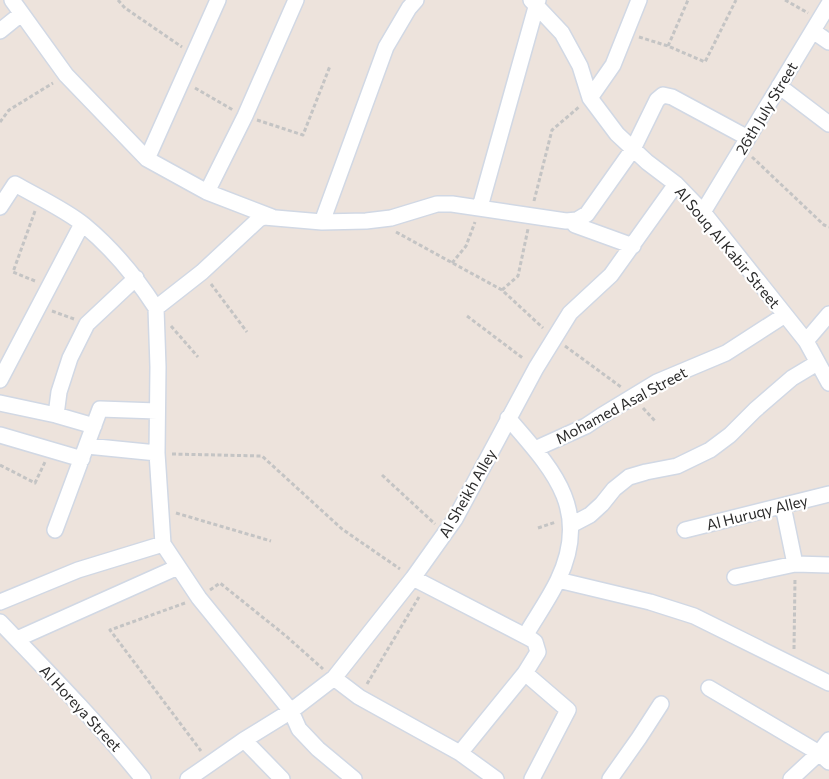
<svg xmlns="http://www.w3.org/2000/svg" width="829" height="779" viewBox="0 0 829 779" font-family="Commissioner,sans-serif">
	<rect width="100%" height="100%" fill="#ede3dc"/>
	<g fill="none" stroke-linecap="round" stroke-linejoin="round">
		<defs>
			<path id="street" d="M12,0L66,75L147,159L207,192L272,217
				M531,0L562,33L580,66L590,98L617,134L647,162L676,184L703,212L806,341L829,383
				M0,31L21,14
				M813,31L829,42
				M779,86L829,124
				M590,98L613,65L639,0
				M147,159L218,0
				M207,192L245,116L296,0
				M0,207L15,184C36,196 66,210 84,225C113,249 136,277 156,308
				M480,207L538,0
				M703,212L829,4
				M572,221L575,225L633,246
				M322,222L386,47L409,8L416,0
				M156,308L202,272L259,219L264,217L322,222L366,221L391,218L437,204H452L566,221L577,220L587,214L633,149L657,100L663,95L672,97L748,138
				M156,308L158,367L157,453L163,544L199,598L291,711L299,729L318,749L354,779
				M806,341L829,314
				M0,380L82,224
				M0,403L56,415L94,426
				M56,415L59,392L70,358L87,324L136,278
				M508,418C552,469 592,509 558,580C549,599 536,617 525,636
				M0,435L82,459
				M87,446L157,453
				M535,449L586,426L601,416L657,382L726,353L785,315
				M783,506L795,564
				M571,525L590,515L602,504L614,489L629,477L646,472L677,466L710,450L730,435L755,410L792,378L817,363
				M55,530L100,409L157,411
				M685,530L829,494
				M735,577L795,564L829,565
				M413,578L531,639L535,642L538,652L525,673L460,753
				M558,580L650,602L694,616L829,683
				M0,602L78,570L163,544
				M0,622C49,673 99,724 143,779
				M17,639L178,567
				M525,673L568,710L532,779
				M334,678L359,697L460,753L496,779
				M709,688L819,753L829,762
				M244,740L282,779
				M188,779L244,740L291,711L334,678L413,578L455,519L536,368L570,313L611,275L676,184
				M610,779L639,738L661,704
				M791,779L819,753L829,740"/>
		</defs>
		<use href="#street" stroke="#d1d8e4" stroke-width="18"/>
		<path stroke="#c4c4c4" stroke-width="3" stroke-dasharray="4 2.5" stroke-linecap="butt" d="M118,0L125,8L182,47
			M785,0L808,13
			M639,37L668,46L705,62L736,0
			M668,46L688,0
			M195,88L233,110
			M257,120L303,135L330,66
			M0,122L9,110L53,83
			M752,157L824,225L829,227
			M534,201L552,130L579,107
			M396,232L502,290L543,328
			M452,263L466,246L475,222
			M35,281L13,272L35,211
			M211,284L247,332
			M502,290L518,276L528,229
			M52,311L74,319
			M467,316L524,359
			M171,326L198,357
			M565,346L621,387
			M643,408L655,421
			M172,454L262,456L342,529L400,569
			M0,465L35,483L45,462
			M382,475L435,524
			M176,513L271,541
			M538,528L556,522
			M210,590L220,583L286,636L323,669
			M185,603L110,630L201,751
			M794,649L795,578
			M367,684L419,597"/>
		<use href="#street" stroke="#fff" stroke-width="15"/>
	</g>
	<g text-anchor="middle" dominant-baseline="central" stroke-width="4.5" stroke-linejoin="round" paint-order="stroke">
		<g font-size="15" fill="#2b2b2b" stroke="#fff">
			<text transform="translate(766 108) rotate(-59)">26th July Street</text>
			<text transform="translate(728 247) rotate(50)">Al Souq Al Kabir Street</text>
			<text transform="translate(621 405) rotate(-28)">Mohamed Asal Street</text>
			<text transform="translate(467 493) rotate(-60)">Al Sheikh Alley</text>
			<text transform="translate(757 512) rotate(-14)">Al Huruqy Alley</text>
			<text transform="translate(81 708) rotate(47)">Al Horeya Street</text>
		</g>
	</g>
</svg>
